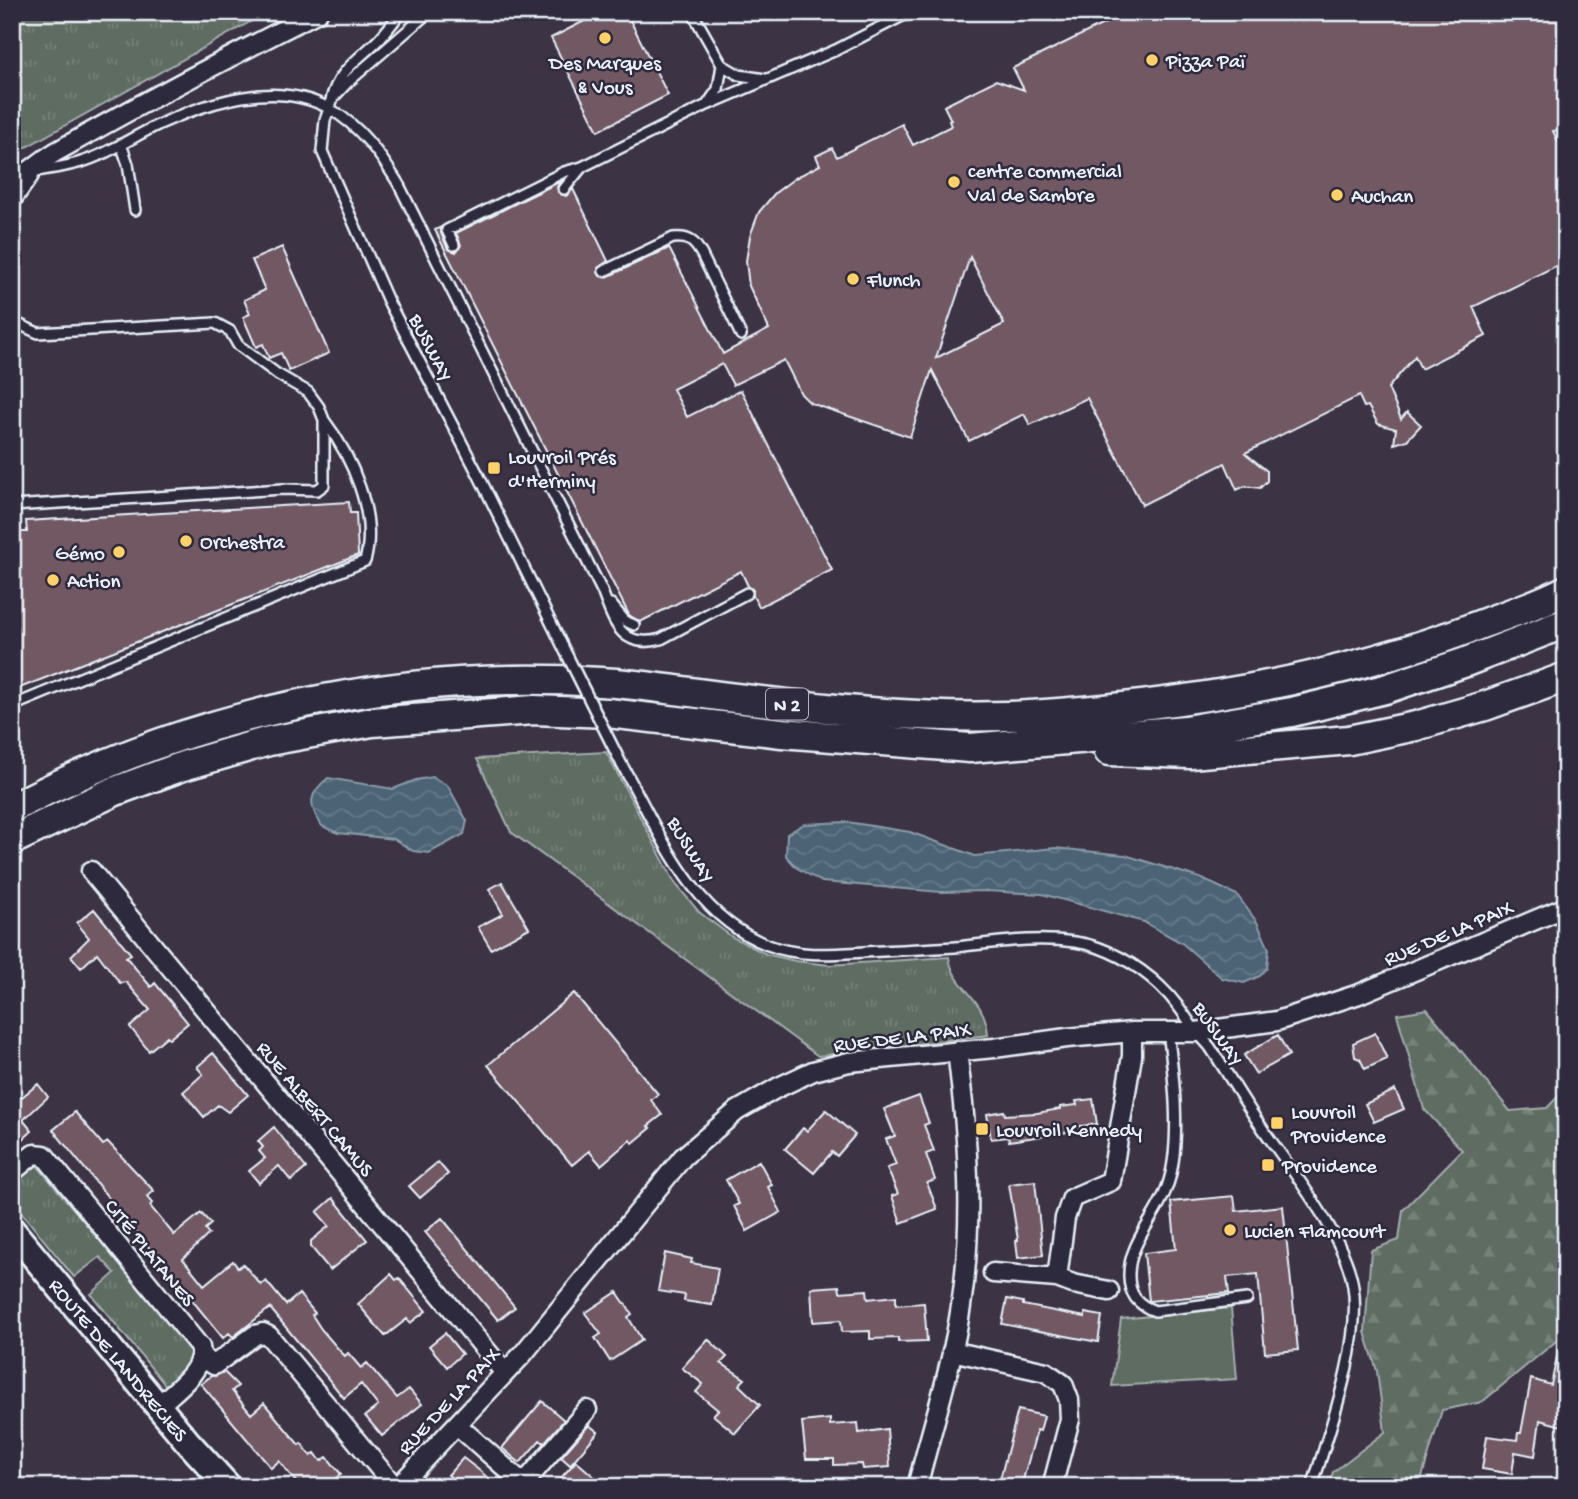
<svg xmlns="http://www.w3.org/2000/svg" width="1578" height="1499" viewBox="0 0 1578 1499" font-family="'Gochi Hand',sans-serif">
	<defs>
		<pattern id="grass-tufts" width="24" height="20" patternUnits="userSpaceOnUse" patternTransform="scale(1.75)"><rect width="24" height="20" fill="#5e6c62"/><path d="M3 7l-1-3M5 7V3M7 7l1-3M15 17l-1-3M17 17v-4M19 17l1-3" fill="none" stroke="#758179"/></pattern>
		<pattern id="forest-firs" width="22" height="20" patternUnits="userSpaceOnUse" patternTransform="scale(1.75)"><rect width="22" height="20" fill="#5e6c62"/><path d="M5 1l3.5 6h-7zM16 11l3.5 6h-7z" fill="#758179"/></pattern>
		<pattern id="water-waves" width="16" height="10" patternUnits="userSpaceOnUse" patternTransform="scale(1.75)"><rect width="16" height="10" fill="#4b6375"/><path d="M0 5q4-4 8 0t8 0" fill="none" stroke="#657a89"/></pattern>
	</defs>
	<rect width="100%" height="100%" fill="#3c3345"/>
	<filter id="ink" filterUnits="userSpaceOnUse"><feTurbulence type="fractalNoise" baseFrequency=".0143" numOctaves="2"/><feDisplacementMap in="SourceGraphic" scale="14" xChannelSelector="R" yChannelSelector="G"/><feConvolveMatrix kernelMatrix="1 2 1 2 8 2 1 2 1" color-interpolation-filters="sRGB"/></filter>
	<g filter="url(#ink)">
		<path fill="url(#grass-tufts)" stroke="#a3aead" stroke-width="2" d="M12,12H252L255,19L12,155Z
			M606,752L675,883L699,912L732,937L766,954L795,961L829,965L949,957C953,989 986,996 988,1035L818,1056L511,832L477,759Z
			M36,1164L193,1352L194,1361L166,1386L91,1294L115,1273L100,1257L74,1277L12,1201V1182Z"/>
		<path fill="url(#forest-firs)" stroke="#a3aead" stroke-width="2" d="M1427,1009L1510,1111L1547,1108L1566,1088V1333L1482,1402L1442,1410L1419,1487H1328L1333,1472L1385,1432L1377,1371L1365,1332L1371,1250L1399,1240L1403,1210L1462,1150L1424,1109L1397,1014Z"/>
		<path fill="#5e6c62" stroke="#a3aead" stroke-width="2" d="M1231,1308L1237,1379L1112,1386L1121,1319Z"/>
		<path fill="url(#water-waves)" stroke="#8a9ca9" stroke-width="2" d="M433,777L448,786L467,821L464,834L429,853L413,851L394,839L338,833L322,826C308,805 308,794 328,778L393,789L416,780Z
			M847,822L910,832L975,856L1055,848L1125,855L1200,878L1237,895L1257,922L1269,949L1267,968L1260,976L1244,983L1222,978L1182,943L1144,922L1042,894L986,891L941,892L822,882L797,868L786,856L787,834L804,824Z"/>
		<path fill="#715964" stroke="#e8f1f8" stroke-width="2" fill-rule="evenodd" d="M602,12H626L668,95L598,131L551,38Z
			M1128,12H1566V129L1553,131L1566,157V261L1473,307L1486,336L1421,369L1415,356L1388,388L1401,419L1407,412L1421,425L1407,440L1394,444L1396,429L1378,424L1368,406L1364,407L1359,396L1245,453L1267,471V481L1260,488L1245,486L1237,490L1225,463L1142,505L1087,398L1030,425L1024,414L969,441L932,370L910,437L810,403L801,394L784,360L733,385L722,364L673,389L687,417L741,390L832,570L759,607L753,596V590L748,586L741,571L640,622L629,615L435,230L441,227V233L448,249L456,252L461,245L456,233L561,181L557,187L558,192L566,196L573,189L608,261L598,268L600,276L607,277L669,248L723,354L769,329L749,286L746,261L750,236L759,212L775,193L795,178L820,165L816,156L832,148L837,157L902,124L913,145L951,126L949,121L951,120L944,106L996,80L1024,90L1013,68ZM970,257L1004,324L936,358L937,355Z
			M282,247L329,353L289,371L281,353L269,358L263,344L256,347L243,317L250,314L244,300L265,290L252,260Z
			M349,502L350,513H356L358,555L12,691V532H27L26,521Z
			M502,882L529,928L491,949L478,927L503,914L489,889Z
			M94,909L131,954L126,957L151,987L155,983L188,1023L169,1039L167,1036L149,1051L130,1027L150,1010L126,982L120,983L97,953L81,968L71,956L89,938L77,923Z
			M574,993L658,1094L651,1100L662,1115L648,1126L651,1128L633,1143L630,1140L601,1165L589,1151L572,1165L488,1065Z
			M1375,1033L1387,1059L1365,1069L1360,1059L1355,1057L1353,1043Z
			M1278,1035L1289,1055L1256,1074L1244,1055Z
			M213,1053L248,1095L228,1112L218,1105L204,1117L183,1092L203,1074L197,1067Z
			M38,1084L48,1097L23,1120L32,1131L19,1143L12,1134V1105Z
			M1395,1090L1404,1109L1374,1122L1365,1104Z
			M919,1096L929,1123L924,1125L934,1151L926,1154L935,1180L927,1183L937,1209L901,1223L892,1196L898,1194L887,1168L896,1165L886,1139L895,1136L884,1109Z
			M1093,1099L1097,1124L1080,1126L1081,1130L1009,1141L1008,1137L991,1139L987,1114L1004,1111L1005,1115L1037,1113L1060,1109V1107L1077,1105L1076,1101Z
			M826,1110L855,1135L837,1156L832,1152L814,1173L785,1149L803,1128L807,1131Z
			M75,1112L103,1145L108,1142L154,1191L147,1197L152,1203L150,1206L174,1235L201,1213L211,1224L205,1229L209,1234L183,1259L204,1285L233,1261L238,1268L243,1264L261,1285L266,1281L286,1305L299,1294L315,1313L312,1315L321,1329L340,1351L345,1356L348,1353L361,1368L367,1363L397,1398L409,1389L422,1404L382,1436L365,1416L378,1406L361,1384L344,1398L270,1308L233,1337L229,1333L223,1338L53,1130Z
			M274,1127L306,1168L291,1181L279,1166L259,1183L249,1171L265,1158L259,1151L263,1147L258,1141Z
			M759,1161L772,1185L768,1187L781,1212L747,1231L734,1206L739,1204L726,1180Z
			M438,1162L448,1174L420,1198L409,1186Z
			M1035,1181L1043,1255L1018,1258L1016,1241L1018,1240L1009,1184Z
			M1234,1196L1236,1211L1283,1206L1298,1350L1265,1353L1258,1274L1227,1277L1229,1293L1149,1301L1144,1253L1176,1249L1171,1202Z
			M333,1198L367,1240L330,1270L311,1247V1241L329,1226L317,1212Z
			M442,1218L515,1307L498,1320L425,1232Z
			M665,1253L692,1259L691,1263L718,1268L712,1305L684,1301L685,1295L658,1291Z
			M391,1274L396,1280L399,1278L426,1311L410,1323L407,1319L385,1336L358,1304Z
			M839,1286L840,1292L867,1290L868,1299L896,1296V1305L924,1303L927,1341L898,1342V1338L870,1339V1331L842,1332L841,1320L813,1322L811,1288Z
			M617,1292L632,1314L628,1317L642,1340L610,1361L595,1338L601,1334L585,1313Z
			M1007,1299L1023,1302V1305L1085,1317V1313L1102,1316L1098,1342L1002,1324Z
			M445,1333L462,1354L447,1367L429,1346Z
			M708,1339L727,1357L721,1363L745,1379L739,1385L760,1405L735,1433L713,1415L718,1410L696,1392L703,1384L682,1368Z
			M1559,1347L1566,1348V1406L1562,1426L1540,1420L1535,1456L1515,1452L1512,1474L1482,1469L1487,1436L1517,1440L1518,1433H1521L1531,1379L1551,1385Z
			M224,1372L238,1386L232,1391L251,1414L264,1403L299,1445L301,1443L311,1456L315,1453L321,1461L327,1457L341,1474L326,1487H300L279,1461L271,1468L201,1384L211,1376H215Z
			M542,1401L564,1420L544,1443L540,1440L520,1463L502,1448Z
			M1018,1410L1044,1416L1040,1431L1037,1430L1021,1487H998Z
			M830,1419V1425L858,1423L859,1433L887,1429L890,1467L863,1469L862,1464L834,1465V1459H806L802,1422Z
			M589,1425L598,1432L570,1465L561,1457Z
			M463,1458L480,1471L498,1487H462L448,1475Z
			M576,1461L606,1487H553Z"/>
		<g fill="none" stroke-linecap="round" stroke-linejoin="round">
			<g stroke="#e8f1f8" stroke-width="14">
				<path id="service" d="M429,12L347,83L333,98L325,120L322,151L388,301L478,474L565,651
					M692,12L722,65L739,75L765,79
					M722,65L718,89L707,105L836,50L910,12
					M331,100C337,73 356,61 375,43C385,34 393,22 401,12
					M121,144L128,164L135,210
					M582,167L707,105
					M36,171C49,169 64,167 78,163C107,155 132,137 160,124C210,101 278,79 330,109C360,126 380,154 398,183L602,591C614,622 621,650 661,639L747,593
					M454,245L447,230L564,172L582,167L564,189
					M604,271L673,238C689,236 695,242 702,255L741,335
					M12,321L38,333L215,323L230,331L238,345L277,374L308,392L319,407L324,420V485L317,490L283,489L12,506
					M611,604L625,621L634,625
					M12,706L365,561C378,515 352,457 324,420
					M622,765C660,832 691,916 768,945C799,957 831,954 864,952C894,950 924,949 955,947C996,943 1034,936 1075,942C1106,946 1138,965 1160,986C1174,999 1184,1014 1194,1029C1199,1035 1205,1041 1210,1047C1226,1071 1240,1095 1256,1119C1286,1164 1345,1234 1353,1286C1362,1342 1329,1432 1312,1487
					M1168,1032C1174,1076 1182,1146 1167,1187C1157,1217 1128,1243 1129,1276C1129,1294 1137,1305 1155,1311L1247,1299"/>
			</g>
			<g stroke="#e8f1f8" stroke-width="23">
				<path id="minor" d="M12,182C31,172 43,158 61,149C145,101 231,56 318,12
					M12,199L29,175
					M91,871L505,1373
					M12,1172L34,1154L44,1155L200,1347C205,1371 174,1391 158,1406
					M993,1273L1057,1278L1073,1284L1109,1291
					M1057,1278L1065,1218L1072,1198L1111,1181L1132,1056V1032
					M952,1351L1046,1372L1063,1384L1069,1400L1070,1419L1052,1487
					M202,1357L214,1365L255,1335L263,1333L269,1336L395,1487
					M457,1425L527,1487
					M398,1487L523,1354L683,1157L737,1111L777,1088L813,1071L849,1062L994,1048L1067,1038L1132,1032H1196L1277,1021L1359,994L1566,907
					M521,1487L587,1410
					M917,1487C932,1427 952,1367 961,1306C974,1220 968,1137 957,1051"/>
			</g>
			<g stroke="#e8f1f8" stroke-width="30">
				<g id="secondary">
					<path id="s1" d="M12,1230L187,1441L229,1487"/>
				</g>
			</g>
			<g stroke="#e8f1f8" stroke-width="33">
				<path id="trunk" d="M1109,751L1190,754L1349,740L1416,726L1485,706L1566,677
					M12,808C191,713 398,669 600,682C642,684 685,692 727,697C819,708 914,719 1007,716C1052,715 1097,710 1142,705C1259,691 1374,666 1484,623C1511,613 1540,604 1566,590
					M12,840L113,792L183,766L269,741L372,722L534,710L608,713L782,733L970,748L1186,730L1292,712L1385,689L1463,663L1566,623"/>
			</g>
			<use href="#service" stroke="#2f2a3d" stroke-width="9"/>
			<use href="#minor" stroke="#2f2a3d" stroke-width="18"/>
			<use href="#secondary" stroke="#2f2a3d" stroke-width="24"/>
			<use href="#trunk" stroke="#2f2a3d" stroke-width="28"/>
			<g stroke="#e8f1f8" stroke-width="14" stroke-linecap="butt">
				<path id="service-bridge" d="M565,651L622,765"/>
			</g>
			<use href="#service-bridge" stroke="#2f2a3d" stroke-width="9"/>
		</g>
	</g>
	<g fill="#ffd166" stroke="#2f2a3d" stroke-width="2.5">
		<circle cx="605" cy="38" r="7"/>
		<circle cx="1152" cy="60" r="7"/>
		<circle cx="954" cy="182" r="7"/>
		<circle cx="1337" cy="195" r="7"/>
		<circle cx="853" cy="279" r="7"/>
		<rect x="487" y="461" width="14" height="14" rx="3.5"/>
		<circle cx="186" cy="541" r="7"/>
		<circle cx="119" cy="552" r="7"/>
		<circle cx="53" cy="580" r="7"/>
		<rect x="1270" y="1116" width="14" height="14" rx="3.5"/>
		<rect x="975" y="1122" width="14" height="14" rx="3.5"/>
		<rect x="1261" y="1158" width="14" height="14" rx="3.5"/>
		<circle cx="1230" cy="1230" r="7"/>
	</g>
	<g text-anchor="middle" stroke-width="5" stroke-linejoin="round" paint-order="stroke">
		<rect fill="#2f2a3d" stroke="#b0b5c0" stroke-width="2" x="766" y="688.5" width="42" height="31" rx="5"/>
		<g font-size="19" font-weight="bold" fill="#e8f1f8">
			<text x="787" y="711">N 2</text>
		</g>
		<g font-size="21" fill="#e8f1f8" stroke="#2f2a3d" text-anchor="start">
			<text x="1166" y="67">Pizza Paï</text>
			<text x="605" y="69" text-anchor="middle">Des Marques<tspan x="605" dy="24">&amp; Vous</tspan></text>
			<text x="968" y="177">centre commercial<tspan x="968" dy="24">Val de Sambre</tspan></text>
			<text x="1351" y="202">Auchan</text>
			<text x="867" y="286">Flunch</text>
			<text x="508" y="463">Louvroil Prés<tspan x="508" dy="24">d'Herminy</tspan></text>
			<text x="200" y="548">Orchestra</text>
			<text x="105" y="559" text-anchor="end">Gémo</text>
			<text x="67" y="587">Action</text>
			<text x="1291" y="1118">Louvroil<tspan x="1291" dy="24">Providence</tspan></text>
			<text x="996" y="1136">Louvroil Kennedy</text>
			<text x="1282" y="1172">Providence</text>
			<text x="1244" y="1237">Lucien Flamcourt</text>
		</g>
		<g font-size="21" fill="#e8f1f8" stroke="#2f2a3d">
			<text transform="translate(432 347) rotate(63)" y="7">BUSWAY</text>
			<text transform="translate(692 849) rotate(59)" y="7">BUSWAY</text>
			<text transform="translate(1448 932) rotate(-23)" y="7">RUE DE LA PAIX</text>
			<text transform="translate(1219 1033) rotate(55)" y="7">BUSWAY</text>
			<text transform="translate(902 1036) rotate(-7)" y="7">RUE DE LA PAIX</text>
			<text transform="translate(316 1108) rotate(50)" y="7">RUE ALBERT CAMUS</text>
			<text transform="translate(151 1252) rotate(51)" y="7">CITÉ PLATANES</text>
			<text dy="7" stroke="none"><textPath href="#s1" startOffset="168">ROUTE DE LANDRECIES</textPath></text>
			<text transform="translate(448 1400) rotate(-47)" y="7">RUE DE LA PAIX</text>
		</g>
	</g>
	<rect width="1578" height="1499" fill="none" stroke="#2f2a3d" stroke-width="42"/>
	<rect x="21" y="21" width="1536" height="1457" fill="none" stroke="#e8f1f8" stroke-width="2.5" filter="url(#ink)"/>
</svg>
